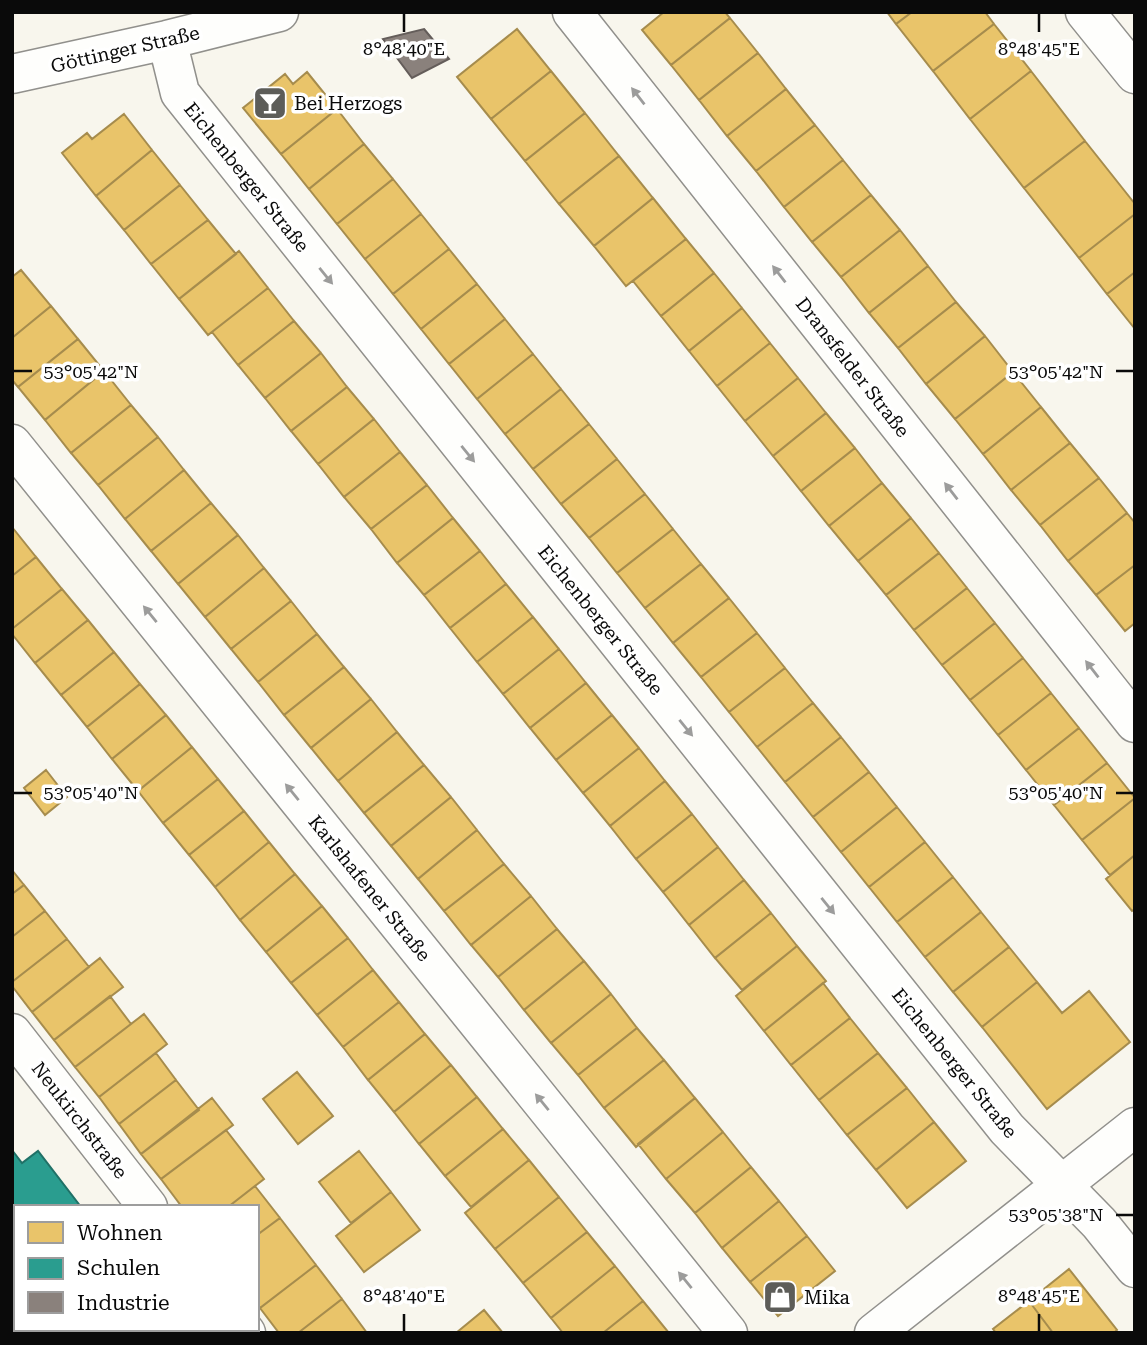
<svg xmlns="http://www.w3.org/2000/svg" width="1147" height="1345" viewBox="0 0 1147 1345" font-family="'Roboto Serif',serif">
	<rect width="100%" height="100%" fill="#f8f6ed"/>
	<path fill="#e9c46a" stroke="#a68c4d" stroke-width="2" d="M664,12H725L730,18L671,65L642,30Z
		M887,12H912L896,24Z
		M912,12H985L994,24L933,71L896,24Z
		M730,18L758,53L699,100L671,65Z
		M994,24L1031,71L970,119L933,71Z
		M517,29L551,71L491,119L457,77Z
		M758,53L786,89L727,136L699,100Z
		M551,71L585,113L525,161L491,119Z
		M1031,71L1085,141L1024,188L970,119Z
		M307,72L337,109L281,154L243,108L285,74L293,84Z
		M786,89L815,125L756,171L727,136Z
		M337,109L364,144L309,189L281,154Z
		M585,113L619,156L559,204L525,161Z
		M124,114L152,150L96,196L62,153L87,133L92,139Z
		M815,125L843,160L784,207L756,171Z
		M1085,141L1135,204V214L1079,258L1024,188Z
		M364,144L393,179L337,224L309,189Z
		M152,150L180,185L124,230L96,196Z
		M619,156L653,198L594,246L559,204Z
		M843,160L871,195L812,242L784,207Z
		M393,179L421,214L365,259L337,224Z
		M180,185L208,220L151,264L124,230Z
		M871,195L900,230L841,277L812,242Z
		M653,198L686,239L626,286L594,246Z
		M421,214L449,249L393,294L365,259Z
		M1135,214V272L1107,294L1079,258Z
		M208,220L236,254L179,299L151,264Z
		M900,230L928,266L869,313L841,277Z
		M686,239L714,273L661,316L633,281Z
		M449,249L477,284L421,329L393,294Z
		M239,251L268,288L208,335L179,299Z
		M928,266L956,302L898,348L869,313Z
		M21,270L51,306L12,338V277Z
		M1135,272V329L1107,294Z
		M714,273L742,308L689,351L661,316Z
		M477,284L505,319L449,364L421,329Z
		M268,288L294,321L238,365L212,332Z
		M956,302L985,336L926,384L898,348Z
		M51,306L78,339L18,387L12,380V338Z
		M742,308L770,343L717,386L689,351Z
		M505,319L533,354L477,399L449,364Z
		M294,321L321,353L265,398L238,365Z
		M985,336L1013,372L955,419L926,384Z
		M78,339L104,371L45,420L18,387Z
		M770,343L798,378L745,421L717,386Z
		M321,353L347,387L291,431L265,398Z
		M533,354L561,389L505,434L477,399Z
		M104,371L131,405L71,453L45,420Z
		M1013,372L1041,407L983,454L955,419Z
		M798,378L826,413L773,456L745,421Z
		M347,387L374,419L318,464L291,431Z
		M561,389L589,424L533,469L505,434Z
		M131,405L158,437L98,485L71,453Z
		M1041,407L1070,443L1011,490L983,454Z
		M826,413L855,448L801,491L773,456Z
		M374,419L400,452L344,497L318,464Z
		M589,424L617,459L561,504L533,469Z
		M158,437L184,470L125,519L98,485Z
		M1070,443L1099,478L1040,525L1011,490Z
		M855,448L882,483L829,526L801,491Z
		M400,452L427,485L371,529L344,497Z
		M617,459L645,494L589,538L561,504Z
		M184,470L211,503L151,551L125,519Z
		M1099,478L1127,513L1068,561L1040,525Z
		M882,483L911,518L858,561L829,526Z
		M427,485L453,518L397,563L371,529Z
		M645,494L673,529L617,573L589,538Z
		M211,503L238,535L178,584L151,551Z
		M1127,513L1135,523V565L1096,595L1068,561Z
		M453,518L480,551L424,595L397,563Z
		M911,518L939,553L886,595L858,561Z
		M12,527L36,557L12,576Z
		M673,529L701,564L645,608L617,573Z
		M238,535L264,568L205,617L178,584Z
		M480,551L506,584L450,628L424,595Z
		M939,553L967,588L914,630L886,595Z
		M36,557L62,589L12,629V576Z
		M701,564L729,598L673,643L645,608Z
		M1135,565V623L1125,631L1096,595Z
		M264,568L291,601L231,649L205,617Z
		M506,584L533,617L477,662L450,628Z
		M967,588L995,623L942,665L914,630Z
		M62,589L88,620L35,663L12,634V629Z
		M729,598L757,633L701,677L673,643Z
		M291,601L317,634L258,682L231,649Z
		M533,617L559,649L503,694L477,662Z
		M88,620L114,652L61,695L35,663Z
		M995,623L1023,658L970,700L942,665Z
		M757,633L785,668L729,712L701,677Z
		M317,634L344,667L284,715L258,682Z
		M559,649L586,683L530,728L503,694Z
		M114,652L140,684L87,727L61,695Z
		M1023,658L1051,693L998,735L970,700Z
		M344,667L371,699L311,748L284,715Z
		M785,668L813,703L757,747L729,712Z
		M586,683L612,715L556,760L530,728Z
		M140,684L166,715L112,759L87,727Z
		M1051,693L1079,728L1026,770L998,735Z
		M371,699L397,732L338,781L311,748Z
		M813,703L841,737L785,782L757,747Z
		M166,715L192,747L138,791L112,759Z
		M612,715L639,748L583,793L556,760Z
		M1079,728L1107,763L1054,805L1026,770Z
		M397,732L424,765L364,813L338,781Z
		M841,737L869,772L813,817L785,782Z
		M192,747L218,779L163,823L138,791Z
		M639,748L665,781L610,826L583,793Z
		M1107,763L1135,798L1082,840L1054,805Z
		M424,765L451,797L391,846L364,813Z
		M46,770L67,797L45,815L24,788Z
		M869,772L897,807L841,852L813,817Z
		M218,779L244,811L189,855L163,823Z
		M665,781L692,814L636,859L610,826Z
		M451,797L477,830L418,879L391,846Z
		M1135,798V855L1110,875L1082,840Z
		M897,807L925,842L869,887L841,852Z
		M244,811L269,842L215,887L189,855Z
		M692,814L718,847L663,892L636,859Z
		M477,830L504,864L444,911L418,879Z
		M269,842L295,874L240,920L215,887Z
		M925,842L953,877L897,922L869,887Z
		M718,847L744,880L689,925L663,892Z
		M1135,855V909L1132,911L1106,879Z
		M504,864L531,896L471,945L444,911Z
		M12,870L24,885L12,894Z
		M295,874L322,906L266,952L240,920Z
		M953,877L981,912L925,957L897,922Z
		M744,880L771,913L715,958L689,925Z
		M24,885L45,911L12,937V894Z
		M531,896L557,929L498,977L471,945Z
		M322,906L348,938L291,983L266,952Z
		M45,911L67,939L12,982V937Z
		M981,912L1009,947L953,992L925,957Z
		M771,913L797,946L742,990L715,958Z
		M557,929L584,961L524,1010L498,977Z
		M348,938L373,970L317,1015L291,983Z
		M67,939L89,967L32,1012L12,986V982Z
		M797,946L826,981L764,1031L736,996Z
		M1009,947L1037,982L982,1027L953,992Z
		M100,958L123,987L54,1040L32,1012Z
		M584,961L611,994L551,1043L524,1010Z
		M373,970L399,1002L343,1047L317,1015Z
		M1037,982L1062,1013L1089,991L1130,1042L1047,1109L982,1027Z
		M823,983L850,1018L791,1065L764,1031Z
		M611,994L637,1028L578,1075L551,1043Z
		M110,996L131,1024L75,1067L54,1040Z
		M399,1002L425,1034L368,1080L343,1047Z
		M144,1014L167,1044L99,1097L75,1067Z
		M850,1018L878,1053L819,1100L791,1065Z
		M637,1028L664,1060L604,1108L578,1075Z
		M425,1034L451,1065L394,1112L368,1080Z
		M156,1053L176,1080L119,1124L99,1097Z
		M878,1053L907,1088L847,1135L819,1100Z
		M664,1060L695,1098L636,1147L604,1108Z
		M451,1065L477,1097L419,1144L394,1112Z
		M297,1072L333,1116L298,1144L263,1099Z
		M176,1080L199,1110L141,1154L119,1124Z
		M907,1088L934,1122L876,1170L847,1135Z
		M477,1097L503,1129L445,1176L419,1144Z
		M212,1098L233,1125L161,1179L141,1154Z
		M695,1098L723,1132L666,1179L638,1144Z
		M934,1122L966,1161L907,1208L876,1170Z
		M503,1129L529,1160L471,1207L445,1176Z
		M226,1130L264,1179L228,1207H182L161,1179Z
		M723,1132L751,1167L695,1213L666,1179Z
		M359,1151L391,1192L351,1223L319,1182Z
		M529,1160L559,1197L495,1249L465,1213Z
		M751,1167L779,1201L722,1248L695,1213Z
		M255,1186L280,1218L257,1235V1207H228Z
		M391,1192L420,1230L364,1272L336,1236Z
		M559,1197L587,1232L523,1283L495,1249Z
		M779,1201L807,1236L750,1282L722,1248Z
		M280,1218L316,1265L260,1308L257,1304V1235Z
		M587,1232L615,1266L551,1318L523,1283Z
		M807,1236L835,1271L778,1316L750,1282Z
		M316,1265L342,1299L298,1333H279L260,1308Z
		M615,1266L643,1301L603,1333H563L551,1318Z
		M1069,1269L1117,1330L1114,1333H1053L1029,1301Z
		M342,1299L367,1333H298Z
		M643,1301L669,1333H603Z
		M1029,1301L1053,1333H996L993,1329Z
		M484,1310L503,1333H456Z"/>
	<path fill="#2a9d8f" stroke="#207167" stroke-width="2" d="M12,1150L22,1163L38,1151L81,1207H16V1292L12,1283Z
		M46,1329H176L178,1333H48Z"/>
	<path fill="#8a817c" stroke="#645d5a" stroke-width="2" d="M424,29L449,59L412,78L383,39Z"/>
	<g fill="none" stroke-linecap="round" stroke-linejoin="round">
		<g stroke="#91908c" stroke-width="41">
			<path id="street" d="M572,12L1135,723
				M1085,12L1135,74
				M167,40L180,93L1007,1129L1099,1223L1135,1268
				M12,74L167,40L279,12
				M12,444L728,1333
				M12,1033L148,1207
				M243,1329L246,1333
				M874,1333L1135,1127"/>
		</g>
		<use href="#street" stroke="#fefefc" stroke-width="38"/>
	</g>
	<defs><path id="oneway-solid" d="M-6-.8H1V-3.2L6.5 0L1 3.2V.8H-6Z" transform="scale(1.75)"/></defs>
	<g fill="#9c9c9b">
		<use href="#oneway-solid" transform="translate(638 96) rotate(-128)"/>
		<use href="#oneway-solid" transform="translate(779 274) rotate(-128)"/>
		<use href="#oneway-solid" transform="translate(326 276) rotate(51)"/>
		<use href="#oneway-solid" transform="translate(468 454) rotate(51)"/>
		<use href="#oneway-solid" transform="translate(951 491) rotate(-128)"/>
		<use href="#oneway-solid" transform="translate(150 614) rotate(-129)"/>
		<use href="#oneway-solid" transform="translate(1092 669) rotate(-128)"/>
		<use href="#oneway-solid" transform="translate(686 728) rotate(51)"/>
		<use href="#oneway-solid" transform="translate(292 792) rotate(-129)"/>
		<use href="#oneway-solid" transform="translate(828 906) rotate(51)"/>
		<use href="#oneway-solid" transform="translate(542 1102) rotate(-129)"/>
		<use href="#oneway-solid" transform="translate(685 1280) rotate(-129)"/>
	</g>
	<path fill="none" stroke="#0a0a0a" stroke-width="2.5" d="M404,14V32M1039,14V32M14,371H32M1116,371H1133M14,793H32M1116,793H1133M1116,1215H1133M404,1314V1331M1039,1314V1331"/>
	<defs>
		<g id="bar-square" transform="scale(1.75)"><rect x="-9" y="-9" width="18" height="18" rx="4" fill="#5d5d59" stroke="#fff"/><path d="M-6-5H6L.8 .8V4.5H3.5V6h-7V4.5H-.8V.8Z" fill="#fff"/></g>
		<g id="shop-square" transform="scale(1.75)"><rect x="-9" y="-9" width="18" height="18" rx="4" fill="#5d5d59" stroke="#fff"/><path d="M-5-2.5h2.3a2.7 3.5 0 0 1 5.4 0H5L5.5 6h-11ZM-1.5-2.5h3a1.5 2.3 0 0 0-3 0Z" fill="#fff"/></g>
	</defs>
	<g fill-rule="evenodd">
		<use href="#bar-square" x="270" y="103"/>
		<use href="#shop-square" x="780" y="1297"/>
	</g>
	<g text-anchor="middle" stroke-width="7" stroke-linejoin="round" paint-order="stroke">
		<g font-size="19" fill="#0a0a0a" stroke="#fff">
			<text transform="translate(125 49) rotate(-13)" y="7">Göttinger Straße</text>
			<text transform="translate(247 177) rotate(51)" y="7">Eichenberger Straße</text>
			<text transform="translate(853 367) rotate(52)" y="7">Dransfelder Straße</text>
			<text transform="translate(601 620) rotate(51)" y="7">Eichenberger Straße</text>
			<text transform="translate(370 888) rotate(51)" y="7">Karlshafener Straße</text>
			<text transform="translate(955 1063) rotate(51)" y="7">Eichenberger Straße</text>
			<text transform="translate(80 1120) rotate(52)" y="7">Neukirchstraße</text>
		</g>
		<g font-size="19" fill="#0a0a0a" stroke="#fff" text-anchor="start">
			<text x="294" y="110">Bei Herzogs</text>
			<text x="804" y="1304">Mika</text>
		</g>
	</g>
	<g font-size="18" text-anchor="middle" fill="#0a0a0a" stroke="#fff" stroke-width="7" stroke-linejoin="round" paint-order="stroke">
		<text x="404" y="55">8°48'40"E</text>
		<text x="1039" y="55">8°48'45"E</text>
		<text x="91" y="378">53°05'42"N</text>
		<text x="1056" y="378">53°05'42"N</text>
		<text x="91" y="799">53°05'40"N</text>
		<text x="1056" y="799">53°05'40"N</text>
		<text x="1056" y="1221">53°05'38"N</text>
		<text x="404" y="1302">8°48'40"E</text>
		<text x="1039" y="1302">8°48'45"E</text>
	</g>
	<rect width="1147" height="1345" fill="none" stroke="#0a0a0a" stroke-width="28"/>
	<rect x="14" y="1205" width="245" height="126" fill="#ffffff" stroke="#9d9d9d" stroke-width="2"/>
	<rect x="28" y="1222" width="35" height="21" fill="#e9c46a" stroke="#9d9d9d" stroke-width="2"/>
	<text x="77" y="1240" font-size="21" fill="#0a0a0a">Wohnen</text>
	<rect x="28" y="1258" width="35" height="21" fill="#2a9d8f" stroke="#9d9d9d" stroke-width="2"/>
	<text x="77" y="1275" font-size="21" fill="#0a0a0a">Schulen</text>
	<rect x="28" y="1292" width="35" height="21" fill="#8a817c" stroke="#9d9d9d" stroke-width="2"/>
	<text x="77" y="1310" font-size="21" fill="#0a0a0a">Industrie</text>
</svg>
